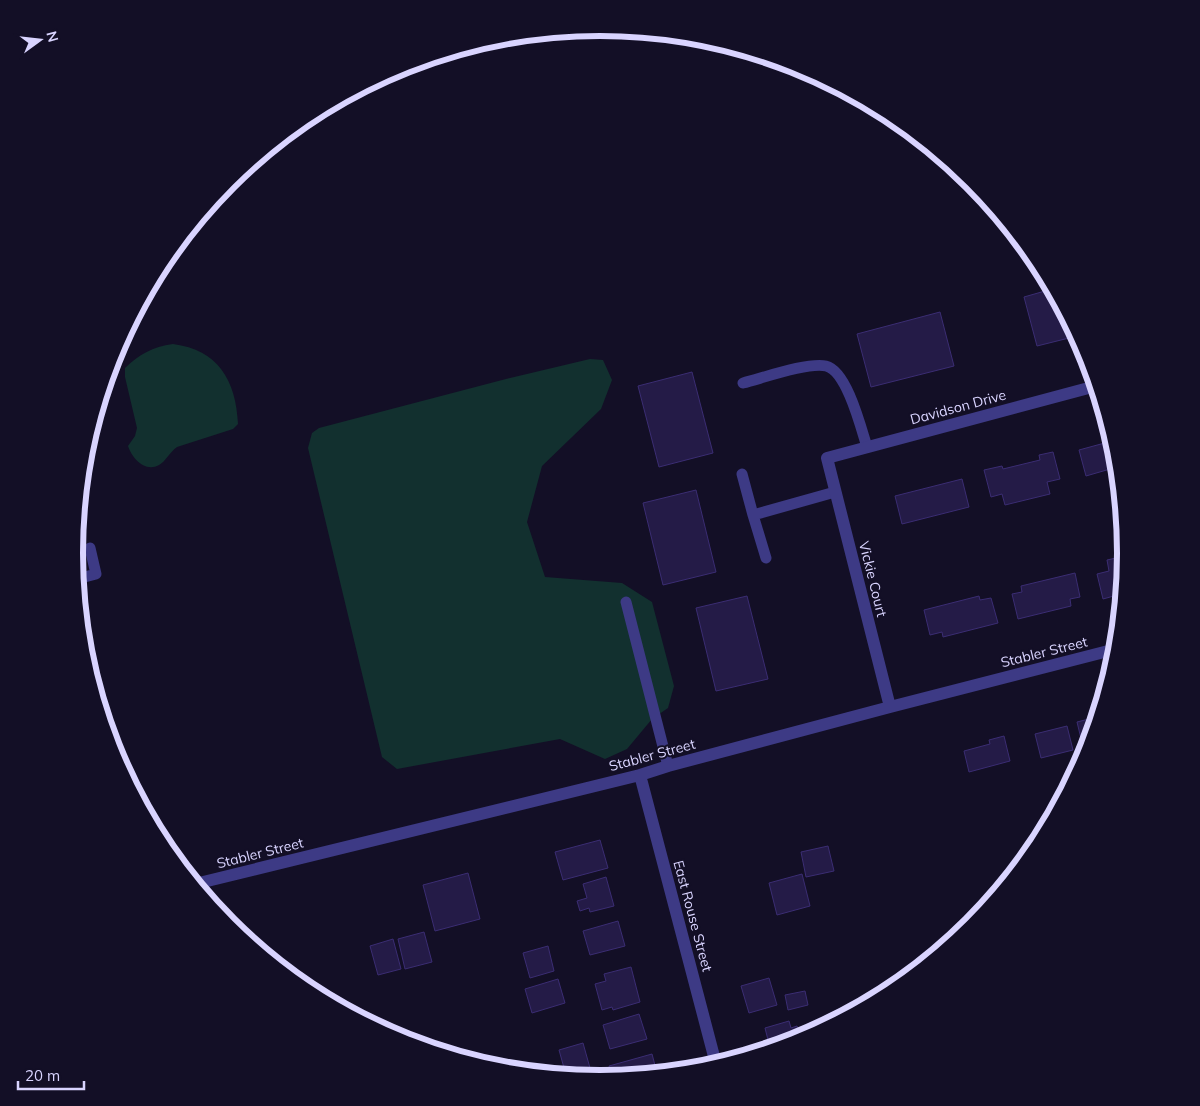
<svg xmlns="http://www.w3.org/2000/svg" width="1200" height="1106" viewBox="0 0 1200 1106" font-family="Mulish,sans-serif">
	<rect width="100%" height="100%" fill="#130f26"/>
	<path fill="#12302f" d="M173,344C218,350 236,380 238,424L233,429L177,447C170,452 165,462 159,465C145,473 132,458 128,446L135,436L137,428L125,377V368C140,354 152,347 173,344Z
		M590,359L603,360L612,380L601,409L542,466L527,522L545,577L622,583L652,602L674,686L668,708L652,719L627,749L605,759L560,739L397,769L382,757L308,448L312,433L319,428L506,379Z"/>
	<path fill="#241b47" stroke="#3b2d73" d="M1052,289L1077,336L1037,346L1024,297Z
		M940,312L954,366L871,387L857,334Z
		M692,372L713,453L659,467L638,386Z
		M1112,441L1117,467L1086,476L1079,450Z
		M1053,452L1060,479L1047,482L1050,494L1005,505L1002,494L991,497L984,470L1002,466L1003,469L1040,460L1039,455Z
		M962,479L969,507L902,524L895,496Z
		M696,490L716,572L663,585L643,503Z
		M1125,556L1121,594L1103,599L1097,574L1109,571L1107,560Z
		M1075,573L1080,597L1070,599L1071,606L1018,619L1012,594L1022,592L1021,586Z
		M747,596L768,679L716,691L696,608Z
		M979,596L980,600L991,598L998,623L943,637L942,632L930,635L924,610Z
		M1097,717L1085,754V755L1077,722Z
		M1067,726L1073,750L1041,758L1035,734Z
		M1004,736L1010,761L969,772L964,751L990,744L989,740Z
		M600,840L608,868L563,880L555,852Z
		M828,846L834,871L806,877L801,852Z
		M468,873L480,919L435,931L423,885Z
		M802,874L810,906L777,915L769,883Z
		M606,877L614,906L590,912L589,908L580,911L577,901L587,898L583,884Z
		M618,921L625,946L590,955L583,931Z
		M424,932L432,962L405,969L398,939Z
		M393,939L401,969L378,975L370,946Z
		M548,946L554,971L530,978L523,953Z
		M631,967L640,1002L613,1010L612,1007L602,1010L595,984L606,981L604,974Z
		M769,978L777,1005L749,1013L741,986Z
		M558,979L565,1003L532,1013L525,989Z
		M805,991L808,1005L788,1010L785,995Z
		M639,1014L647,1039L610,1049L603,1025Z
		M789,1021L791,1028L797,1026L800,1039L770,1048L765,1028Z
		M583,1043L590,1068L566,1075L559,1050Z
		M652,1054L657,1073L612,1077L609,1066Z"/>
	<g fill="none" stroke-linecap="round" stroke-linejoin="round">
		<path stroke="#3d3a85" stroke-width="11" d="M743,383C763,378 808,362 826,366C847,371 861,428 867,447
			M742,474L753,515
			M766,558L753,515L835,492
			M77,579L96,574L90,548
			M626,602L668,766"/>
		<path stroke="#3d3a85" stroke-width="12" d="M890,707L827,458L1096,386
			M640,775L716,1064
			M195,884L640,775L668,766L890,707L1116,649"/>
	</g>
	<g text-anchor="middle" stroke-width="4" stroke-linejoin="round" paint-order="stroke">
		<g font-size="14" fill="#d9d4ff" stroke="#130f26">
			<text transform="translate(958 407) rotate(-15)" y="5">Davidson Drive</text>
			<text transform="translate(873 579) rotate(76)" y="5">Vickie Court</text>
			<text transform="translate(1044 652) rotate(-14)" y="5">Stabler Street</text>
			<text transform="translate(652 755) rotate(-15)" y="5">Stabler Street</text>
			<text transform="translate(260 853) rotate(-14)" y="5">Stabler Street</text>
			<text transform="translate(693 916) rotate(75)" y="5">East Rouse Street</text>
		</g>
	</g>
	<path d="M0 0H1200V1106H0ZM83 553a517 517 0 1 1 1034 0a517 517 0 1 1-1034 0Z" fill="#130f26" fill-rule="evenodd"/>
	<path fill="none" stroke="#d9d4ff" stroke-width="6" d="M83 553a517 517 0 1 1 1034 0a517 517 0 1 1-1034 0Z"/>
	<g transform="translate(40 40) rotate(75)" stroke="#130f26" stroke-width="4" paint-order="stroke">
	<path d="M0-4L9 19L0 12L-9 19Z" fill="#d9d4ff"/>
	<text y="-8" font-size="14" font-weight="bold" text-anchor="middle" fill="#d9d4ff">N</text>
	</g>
	<path d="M18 1081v8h66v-8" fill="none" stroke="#d9d4ff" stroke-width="2.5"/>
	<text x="25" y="1081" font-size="15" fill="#d9d4ff" stroke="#130f26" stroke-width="4" paint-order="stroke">20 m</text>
</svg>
